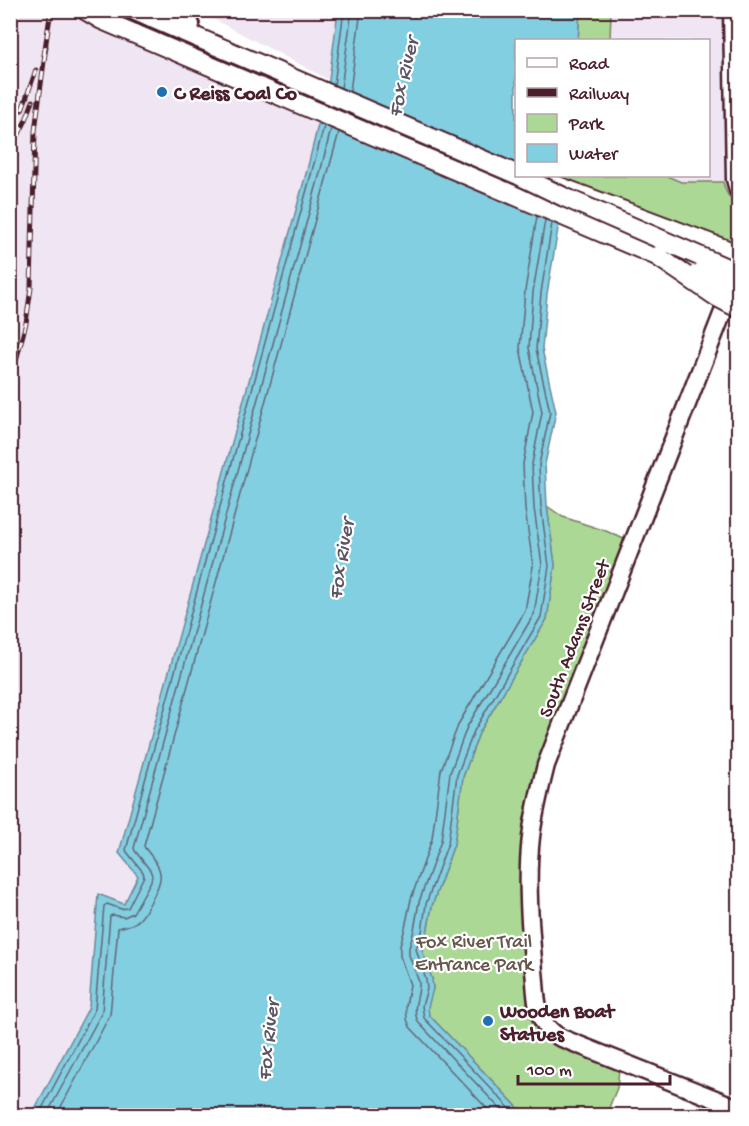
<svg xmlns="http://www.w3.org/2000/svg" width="749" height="1126" viewBox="0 0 749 1126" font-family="'Gochi Hand',sans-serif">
	<rect width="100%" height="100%" fill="#fff"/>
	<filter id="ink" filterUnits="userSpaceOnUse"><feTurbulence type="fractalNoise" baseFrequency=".0167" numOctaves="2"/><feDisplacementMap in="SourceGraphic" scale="12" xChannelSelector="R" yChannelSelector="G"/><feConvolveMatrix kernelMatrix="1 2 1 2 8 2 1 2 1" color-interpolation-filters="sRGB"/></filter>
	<g filter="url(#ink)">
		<path fill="#f0e6f3" d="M10,11H70L102,20L321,112L138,876L124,904L98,894L89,1007L31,1116L10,1115Z
			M198,11H338L329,80Z
			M580,11H738V241L563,176H708V40H578Z"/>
		<path fill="#acd896" stroke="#7b7c60" stroke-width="1.5" d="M580,11H611L610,40H578Z
			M562,176H667L681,182H723C725,191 730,200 738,205V245L562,179Z
			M547,506L563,517L606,531L626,540L530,798L521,859L520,900L528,990L532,1019L539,1030L552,1043L566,1050L615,1065L619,1070L617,1088L606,1115H525L429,1015L378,985L433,989L432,979L422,950L427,933L432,906L454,844L463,777L479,733L547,619L555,565Z"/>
		<path fill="#83cfe2" stroke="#6c8999" stroke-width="1.5" d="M338,11H580L578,40H516V176H562V205L547,294L542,349L556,412L545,464L547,506L555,565L547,619L479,733L463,777L454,844L432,906L427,933L422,950L432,979L433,989L428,1007L429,1015L525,1115L31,1116L89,1007L98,894L124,904L138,876L119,853L307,170L329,80Z"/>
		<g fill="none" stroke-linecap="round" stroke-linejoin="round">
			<path stroke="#616574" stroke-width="1.5" d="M334,85L344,10
				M341,88L352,10
				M350,91L361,10
				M38,1116L95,1009L104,906L107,904L121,909L128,908L144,876L143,872L127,852L126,850L312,171L324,126
				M46,1116L102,1012L110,916L113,915L124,917L133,913L151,881L152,875L150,870L135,851L134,848L320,173L331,129
				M56,1116L110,1015L118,928C124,926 130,926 136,922C143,918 146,910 150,903C164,876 165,873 145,848L144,846L339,132
				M494,1116L410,1027L407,1019L406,1006L410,985L400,956V946L405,928L411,899L432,839L441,770L459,723L525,611L533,566L525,509L523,464L533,412L520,348L525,291L537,216
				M507,1116L418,1022C411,1006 420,997 419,982L409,955V948L414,930L419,902L441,841L450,773L467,727L534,614L542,565L534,508L532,464L542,412L529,348L533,292L545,220
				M517,1116L424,1018L422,1006L427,989L426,980L416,949L422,932L426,904L448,843L457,775L474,731L541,617L549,566L541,507L539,465L550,412L536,349L541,293L552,223"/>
			<g stroke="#4a1f2b" stroke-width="21">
				<path id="secondary" d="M732,10L735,179L738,190
					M732,289L546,765C540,789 534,812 531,837C526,881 530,927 534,971C536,987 535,1007 543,1021C547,1028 553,1033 559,1037L738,1108"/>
			</g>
			<g stroke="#4a1f2b" stroke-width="22">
				<path id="primary" d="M85,10L102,20L657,256
					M133,10L516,174
					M166,10L190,25
					M555,185L738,254"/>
			</g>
			<use href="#secondary" stroke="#fff" stroke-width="16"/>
			<use href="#primary" stroke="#fff" stroke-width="18"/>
			<g stroke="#4a1f2b" stroke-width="5">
				<path id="rail" d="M44,55L51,10
					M22,110L36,70
					M10,151L26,120L33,101
					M10,383L26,323L31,288L35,131L46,46"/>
			</g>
			<use href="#rail" stroke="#fff" stroke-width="3" stroke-dasharray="9" stroke-linecap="butt"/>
			<g stroke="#4a1f2b" stroke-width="22" stroke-linecap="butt">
				<path id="primary-bridge" d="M520,176L564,197L738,273
					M657,256L717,297L738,308
					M697,274L738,291"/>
			</g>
			<use href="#primary-bridge" stroke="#fff" stroke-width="18"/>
		</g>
	</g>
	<g fill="#1f6fb2" stroke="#fff" stroke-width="2">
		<circle cx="162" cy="92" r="6"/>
		<circle cx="488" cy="1021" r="6"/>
	</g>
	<g text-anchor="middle" stroke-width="4.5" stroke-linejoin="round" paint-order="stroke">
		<g font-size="20" font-weight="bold" fill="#4a1f2b" stroke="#fff" text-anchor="start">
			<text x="174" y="99">C Reiss Coal Co</text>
			<text x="500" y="1017">Wooden Boat<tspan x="500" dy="23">Statues</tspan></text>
		</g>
		<g font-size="20" fill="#4a1f2b" stroke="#fff">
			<text transform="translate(573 638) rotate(-69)" y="7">South Adams Street</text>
		</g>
		<g font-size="20" fill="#67564b" stroke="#fff">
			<text x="474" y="947">Fox River Trail<tspan x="474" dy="23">Entrance Park</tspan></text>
		</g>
		<g font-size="21" font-style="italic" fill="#5b5462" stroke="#fff">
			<text transform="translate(402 77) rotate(-77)" y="7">Fox River</text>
			<text transform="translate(340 559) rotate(-81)" y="7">Fox River</text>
			<text transform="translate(267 1040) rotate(-84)" y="7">Fox River</text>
		</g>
	</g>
	<rect width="749" height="1126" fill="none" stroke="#fff" stroke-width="36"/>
	<rect x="18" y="18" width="713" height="1090" fill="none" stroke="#4a1f2b" stroke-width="2" filter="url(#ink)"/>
	<rect x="515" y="39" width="195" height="138" fill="#ffffff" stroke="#b7a5aa" stroke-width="1.5"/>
	<rect x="527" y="58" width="30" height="9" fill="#ffffff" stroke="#b7a5aa" stroke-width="1.5"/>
	<text x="569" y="69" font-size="18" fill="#4a1f2b">Road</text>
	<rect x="527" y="88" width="30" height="9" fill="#4a1f2b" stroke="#b7a5aa" stroke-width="1.5"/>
	<text x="569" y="99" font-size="18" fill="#4a1f2b">Railway</text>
	<rect x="527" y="114" width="30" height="18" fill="#acd896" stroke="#b7a5aa" stroke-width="1.5"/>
	<text x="569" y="129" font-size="18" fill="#4a1f2b">Park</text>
	<rect x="527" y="144" width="30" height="18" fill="#83cfe2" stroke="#b7a5aa" stroke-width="1.5"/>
	<text x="569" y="159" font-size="18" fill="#4a1f2b">Water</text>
	<path d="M518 1075v9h152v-9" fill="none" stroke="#4a1f2b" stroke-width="3"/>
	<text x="527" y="1075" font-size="18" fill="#4a1f2b" stroke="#ffffff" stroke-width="4.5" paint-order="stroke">100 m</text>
</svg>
